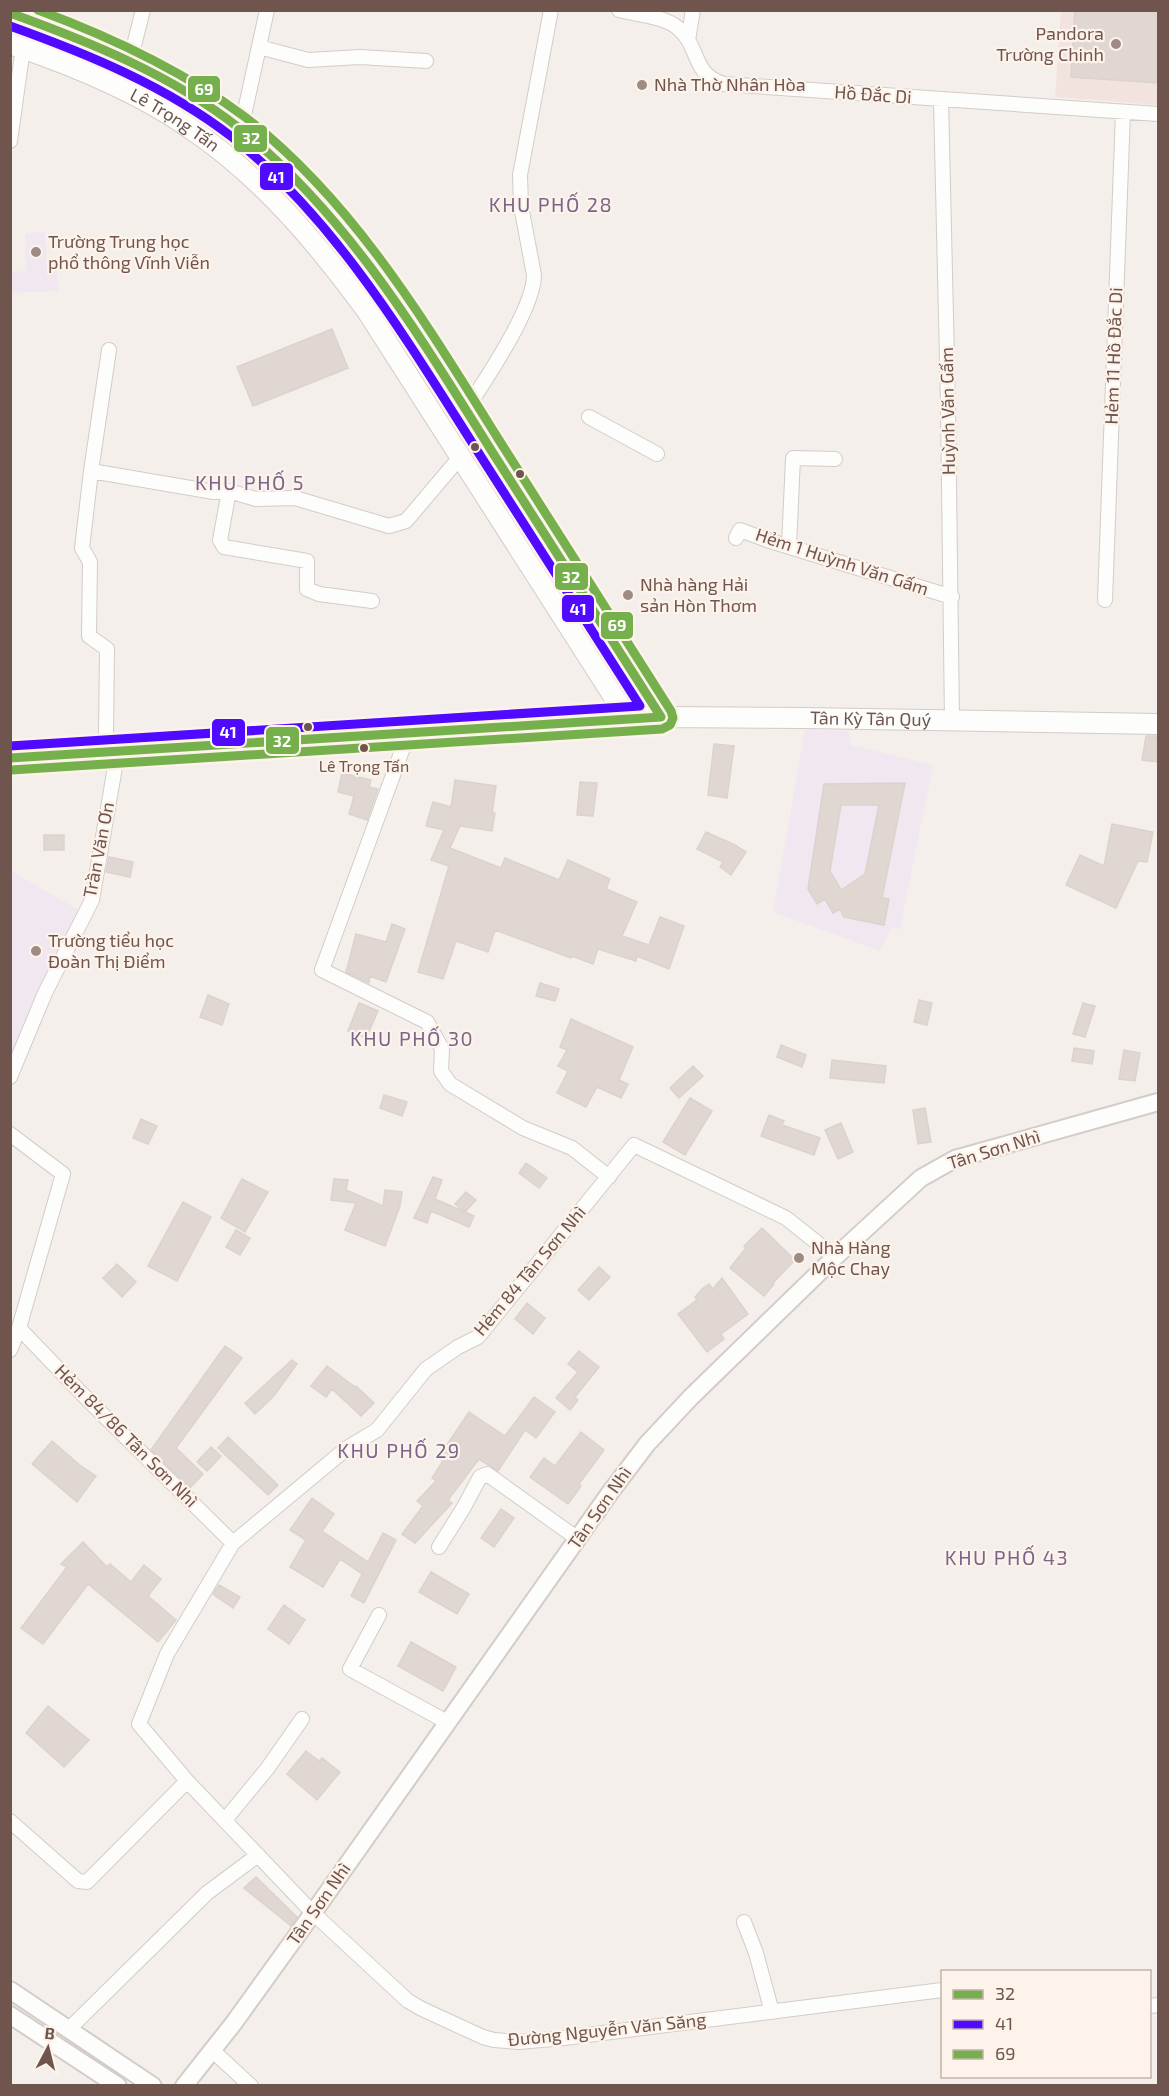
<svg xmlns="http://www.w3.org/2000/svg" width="1169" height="2096" viewBox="0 0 1169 2096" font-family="'Exo 2',sans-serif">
	<rect width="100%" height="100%" fill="#f4efea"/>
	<path fill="#f3e3de" d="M1061,11H1158V105L1055,97Z"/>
	<path fill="#f0e7f1" d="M45,232L47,271H57L58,291L11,293V272L26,271L25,233Z
		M805,730L848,731L851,745L933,765L900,929L891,928L880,951L773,912Z
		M11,871L82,912L11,1064Z"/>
	<path fill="#e0d7d2" stroke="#dcd2cd" stroke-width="1.5" fill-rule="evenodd" d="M1075,10H1158V83L1071,77Z
		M332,329L348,368L253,406L237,367Z
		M1146,736H1158V762L1142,760Z
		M714,744L734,746L727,798L708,795Z
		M342,773L371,780L369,787L378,789L367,820L349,814L354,796L338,792Z
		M455,780L496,786L492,813H495L492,831L460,826L450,848L501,868L505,858L559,880L568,860L610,879L606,889L637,902L622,936L649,945L660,917L684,926L669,969L637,956L636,961L598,949L593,964L572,956L571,958L495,930L488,952L456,941L443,979L418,972L449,866L431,860L444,830L426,826L433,802L451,807Z
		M580,782L597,783L593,816L577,815Z
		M905,783L882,898L889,899L884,925L844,917L840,909L833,913L825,899L817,904L808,889L824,784ZM841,805H879L865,874L841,890L830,871Z
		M1112,824L1153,832L1147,862L1138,861L1116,908L1066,885L1080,855L1104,866Z
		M706,832L735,845L746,852L731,875L720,867L723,862L697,849Z
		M44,835H64V850H44Z
		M109,857L133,862L130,877L106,872Z
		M392,924L405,929L386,982L370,976L369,983L346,972L356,934L386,942Z
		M540,983L559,989L555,1001L536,996Z
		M208,995L229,1004L222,1025L200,1017Z
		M919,1000L932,1003L927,1025L914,1022Z
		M359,1003L378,1011L366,1038L348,1031Z
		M1083,1003L1095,1006L1085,1037L1073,1034Z
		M571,1019L633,1047L619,1080L628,1084L621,1098L597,1087L586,1107L557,1093L568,1071L558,1066L567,1050L560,1047Z
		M781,1045L806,1055L802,1067L777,1057Z
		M1074,1048L1094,1051L1092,1064L1072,1061Z
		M1124,1050L1140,1053L1135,1081L1119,1079Z
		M832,1060L886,1066L884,1083L830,1078Z
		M693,1066L703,1076L679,1098L670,1088Z
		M384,1095L407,1102L402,1116L380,1108Z
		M690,1098L712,1111L685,1155L663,1142Z
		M925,1108L931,1142L918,1144L913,1110Z
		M769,1115L784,1121L782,1125L820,1138L814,1155L761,1136Z
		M141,1119L157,1126L148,1144L133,1138Z
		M841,1123L853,1152L838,1159L825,1130Z
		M526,1163L547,1178L539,1188L519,1173Z
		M433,1177L442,1180L435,1199L474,1216L469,1227L431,1211L427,1223L414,1218Z
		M242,1179L268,1192L245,1232L221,1218Z
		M334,1179L348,1180L346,1190L383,1206L385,1190L402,1192L400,1206L385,1246L345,1230L356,1203L331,1200Z
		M466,1192L476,1200L465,1212L455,1204Z
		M183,1202L211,1217L177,1281L148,1266Z
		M762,1228L795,1260L773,1283L774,1284L764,1296L730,1268L746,1248L744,1246Z
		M236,1230L250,1238L240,1255L226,1247Z
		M117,1264L136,1282L122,1297L103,1278Z
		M599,1267L610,1277L589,1300L578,1290Z
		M722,1278L748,1314L721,1334L724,1339L707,1352L678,1314L697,1300L695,1297L703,1288L709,1284L713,1289Z
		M527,1303L545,1318L533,1334L515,1319Z
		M225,1346L242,1358L176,1448L203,1474L190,1488L151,1450Z
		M579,1351L599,1367L575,1397L578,1400L570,1410L556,1398L578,1372L568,1364Z
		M292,1360L297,1364L274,1396L255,1414L245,1403Z
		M327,1366L355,1387L356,1386L374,1403L361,1416L332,1389L326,1397L311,1386Z
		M534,1397L555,1412L536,1438L525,1430L498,1471L479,1459L448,1500L452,1503L415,1543L402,1534L423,1506L417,1501L436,1481L432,1478L443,1461L438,1458L469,1412L505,1436Z
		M581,1432L604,1450L579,1484L581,1486L568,1504L530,1477L544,1458L555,1466Z
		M228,1437L278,1485L268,1495L218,1448Z
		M52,1441L82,1467L96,1476L77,1502L32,1464Z
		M211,1447L221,1456L207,1471L197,1462Z
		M312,1498L334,1514L322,1531L368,1562L383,1533L396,1540L364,1603L351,1596L362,1574L340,1559L323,1587L290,1567L306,1540L290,1530Z
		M501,1509L514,1518L494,1547L481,1538Z
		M83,1542L107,1567L110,1564L131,1582L144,1565L161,1579L148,1596L176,1620L158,1642L88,1584L43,1644L21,1628L67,1567L61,1564Z
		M431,1572L469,1594L457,1614L419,1592Z
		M219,1585L240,1597L233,1608L213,1594Z
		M284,1605L305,1620L289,1644L268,1629Z
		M411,1642L456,1667L443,1691L398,1666Z
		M48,1706L89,1740L64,1767L26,1733Z
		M306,1751L319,1761L322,1758L340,1772L317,1800L287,1774Z
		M256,1877L297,1917L291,1926L244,1888Z"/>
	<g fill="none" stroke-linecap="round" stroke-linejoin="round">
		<g stroke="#d3ccc8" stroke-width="16">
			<path id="minor" d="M619,10C637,15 664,16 678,28C700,46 691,74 724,84L1158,114
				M45,25L48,10
				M688,40L693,10
				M259,47L308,60L360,57L426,61
				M130,61L143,10
				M941,100L948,404L952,721
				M241,129L267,10
				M10,141L23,48
				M466,410C485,380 534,309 534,275L521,206L520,175L551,10
				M589,417L657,454
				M91,471L214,492L229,491L256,499L295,498L389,526L406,521L461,456
				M229,491L220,540L224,547L307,561V589L319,594L372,601
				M736,538L740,530L767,540L952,597
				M789,547L793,458L835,459
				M1105,600L1123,112
				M408,734L322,970L427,1022L442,1049L441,1071L450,1084L523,1128L572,1148L609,1177
				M10,1077L45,993L92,900L118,750L106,734L107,649L89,636L90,562L82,548L91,471L109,350
				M10,1134L63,1174L19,1328L10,1350
				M835,1257L786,1218L634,1145L478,1337L458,1347L426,1369L377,1430L347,1448L233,1543L167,1654L139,1724L187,1781L313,1913L408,2001L422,2009L483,2037L494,2040L519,2042L564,2038L942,1990
				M19,1328L89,1401L233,1543
				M439,1547L464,1507L480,1477L487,1474L578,1539
				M379,1615L350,1669L447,1722
				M225,1820L267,1769L302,1719
				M10,1821L78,1881L87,1882L187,1781
				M744,1922L756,1953L772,2012
				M1150,2006L1158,2005
				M69,2029L207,1893L258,1855
				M213,2051L251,2086"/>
		</g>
		<g stroke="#d3ccc8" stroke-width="20">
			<path id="tertiary" d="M10,1990L153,2086
				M10,2015L118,2086
				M184,2086L233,2024L313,1913L609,1494L647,1444L691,1397L835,1257L921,1178L955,1159L1158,1102"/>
		</g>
		<g stroke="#d3cbc6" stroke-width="22">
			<g id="secondary">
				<path d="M10,13C91,42 171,75 239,128C344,210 413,327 483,437C542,531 602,624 661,717"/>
				<path id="s1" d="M10,44C73,65 137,91 191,129C262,177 317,243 367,311L628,719"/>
				<path id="s2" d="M10,758L661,717L805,718L1158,724"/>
			</g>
		</g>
		<use href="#minor" stroke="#fdfdfc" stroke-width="14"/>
		<use href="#tertiary" stroke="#fdfdfc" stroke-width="16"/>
		<use href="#secondary" stroke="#fdfdfc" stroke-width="20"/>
		<g stroke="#fdf3ea" stroke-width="14">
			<path id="bus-1" d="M10,13C90,42 172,75 239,128C347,214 419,335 491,450C547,539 604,628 661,717L10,758"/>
		</g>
		<g stroke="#fdf3ea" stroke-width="14">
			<path id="bus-2" d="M10,26C88,54 166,86 232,137C337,221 407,340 478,452C532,537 586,622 640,706L10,746"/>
		</g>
		<g stroke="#fdf3ea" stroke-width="14">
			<path id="bus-3" d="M11,770L662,729L670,725L673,718L671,711C614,620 556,530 499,440C427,325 354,201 245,117C182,70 111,37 38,10"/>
		</g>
		<use href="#bus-1" stroke="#75b04d" stroke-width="9"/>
		<use href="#bus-2" stroke="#4f0aff" stroke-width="9"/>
		<use href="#bus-3" stroke="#75b04d" stroke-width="9"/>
	</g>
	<g fill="#9e8b84" stroke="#fdf3ea" stroke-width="2">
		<circle cx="1116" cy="44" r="6"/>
		<circle cx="642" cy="85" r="6"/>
		<circle cx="36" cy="252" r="6"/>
		<circle cx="628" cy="595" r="6"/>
		<circle cx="36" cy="951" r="6"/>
		<circle cx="799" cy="1258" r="6"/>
	</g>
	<g fill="#6f554d" stroke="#fdf3ea" stroke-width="2">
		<circle cx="475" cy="447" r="5"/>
		<circle cx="520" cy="474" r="5"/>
		<circle cx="308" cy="727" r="5"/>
		<circle cx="364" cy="748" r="5"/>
	</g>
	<g text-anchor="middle" stroke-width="4.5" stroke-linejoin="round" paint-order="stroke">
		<g font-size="16" fill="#6f554d" stroke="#fdf3ea">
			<text x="364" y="772">Lê Trọng Tấn</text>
		</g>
		<g font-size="18" fill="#6f554d" stroke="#fdf3ea" text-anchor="start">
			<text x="1104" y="40" text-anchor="end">Pandora<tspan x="1104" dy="21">Trường Chinh</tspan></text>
			<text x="654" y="91">Nhà Thờ Nhân Hòa</text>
			<text x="48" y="248">Trường Trung học<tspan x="48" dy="21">phổ thông Vĩnh Viễn</tspan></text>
			<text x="640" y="591">Nhà hàng Hải<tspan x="640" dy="21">sản Hòn Thơm</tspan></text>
			<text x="48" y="947">Trường tiểu học<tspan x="48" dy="21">Đoàn Thị Điểm</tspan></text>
			<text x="811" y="1254">Nhà Hàng<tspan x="811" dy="21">Mộc Chay</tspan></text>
		</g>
		<g font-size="18" fill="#6f554d" stroke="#fdf3ea">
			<text transform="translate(873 95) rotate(4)" y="6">Hồ Đắc Di</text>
			<text dy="6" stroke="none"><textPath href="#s1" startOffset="182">Lê Trọng Tấn</textPath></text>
			<text transform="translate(1114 356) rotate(-88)" y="6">Hẻm 11 Hồ Đắc Di</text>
			<text transform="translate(948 411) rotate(-91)" y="6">Huỳnh Văn Gấm</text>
			<text transform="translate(842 562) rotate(18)" y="6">Hẻm 1 Huỳnh Văn Gấm</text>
			<text dy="6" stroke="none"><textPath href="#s2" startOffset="862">Tân Kỳ Tân Quý</textPath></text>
			<text transform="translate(99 850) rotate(-79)" y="6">Trần Văn Ơn</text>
			<text transform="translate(994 1150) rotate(-17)" y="6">Tân Sơn Nhì</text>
			<text transform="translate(530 1271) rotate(-50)" y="6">Hẻm 84 Tân Sơn Nhì</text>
			<text transform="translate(126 1436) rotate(45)" y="6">Hẻm 84/86 Tân Sơn Nhì</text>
			<text transform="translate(600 1508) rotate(-55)" y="6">Tân Sơn Nhì</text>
			<text transform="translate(319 1904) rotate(-55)" y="6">Tân Sơn Nhì</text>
			<text transform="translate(607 2030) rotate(-6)" y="6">Đường Nguyễn Văn Săng</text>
		</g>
		<g font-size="20" letter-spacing="1.5" fill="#7a658c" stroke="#fdf3ea">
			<text x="551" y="212">KHU PHỐ 28</text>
			<text x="250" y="490">KHU PHỐ 5</text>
			<text x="412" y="1046">KHU PHỐ 30</text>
			<text x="399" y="1458">KHU PHỐ 29</text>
			<text x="1007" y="1565">KHU PHỐ 43</text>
		</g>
	</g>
	<g stroke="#fdf3ea" stroke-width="2">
		<rect x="187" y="75" width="34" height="28" rx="6" fill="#75b04d"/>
		<rect x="233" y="124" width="35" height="29" rx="6" fill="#75b04d"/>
		<rect x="259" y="162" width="35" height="29" rx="6" fill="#4f0aff"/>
		<rect x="554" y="562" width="35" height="29" rx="6" fill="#75b04d"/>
		<rect x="561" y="594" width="34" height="29" rx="6" fill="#4f0aff"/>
		<rect x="600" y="611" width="34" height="29" rx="6" fill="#75b04d"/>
		<rect x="211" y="718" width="35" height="29" rx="6" fill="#4f0aff"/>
		<rect x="265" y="726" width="35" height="29" rx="6" fill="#75b04d"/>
	</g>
	<g font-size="16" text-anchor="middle" font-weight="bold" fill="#fff">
		<text x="204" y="95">69</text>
		<text x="251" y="144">32</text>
		<text x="276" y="183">41</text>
		<text x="571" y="583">32</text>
		<text x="578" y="615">41</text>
		<text x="617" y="631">69</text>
		<text x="228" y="738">41</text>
		<text x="282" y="747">32</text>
	</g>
	<rect width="1169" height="2096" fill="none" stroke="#6f554d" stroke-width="24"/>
	<rect x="941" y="1970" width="210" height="108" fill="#fdf3ea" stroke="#c4b4ab" stroke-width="1.5"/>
	<rect x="953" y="1990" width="30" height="9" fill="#75b04d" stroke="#c4b4ab" stroke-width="1.5"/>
	<text x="995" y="2000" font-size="18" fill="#6f554d">32</text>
	<rect x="953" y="2020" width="30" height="9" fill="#4f0aff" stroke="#c4b4ab" stroke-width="1.5"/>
	<text x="995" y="2030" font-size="18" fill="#6f554d">41</text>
	<rect x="953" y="2050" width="30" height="9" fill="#75b04d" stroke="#c4b4ab" stroke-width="1.5"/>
	<text x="995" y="2060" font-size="18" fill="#6f554d">69</text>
	<g transform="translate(48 2048) rotate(7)" stroke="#fdf3ea" stroke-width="4.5" paint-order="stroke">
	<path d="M0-4.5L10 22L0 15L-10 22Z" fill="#6f554d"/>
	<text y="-9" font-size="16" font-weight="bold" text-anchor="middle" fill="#6f554d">B</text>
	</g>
</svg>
